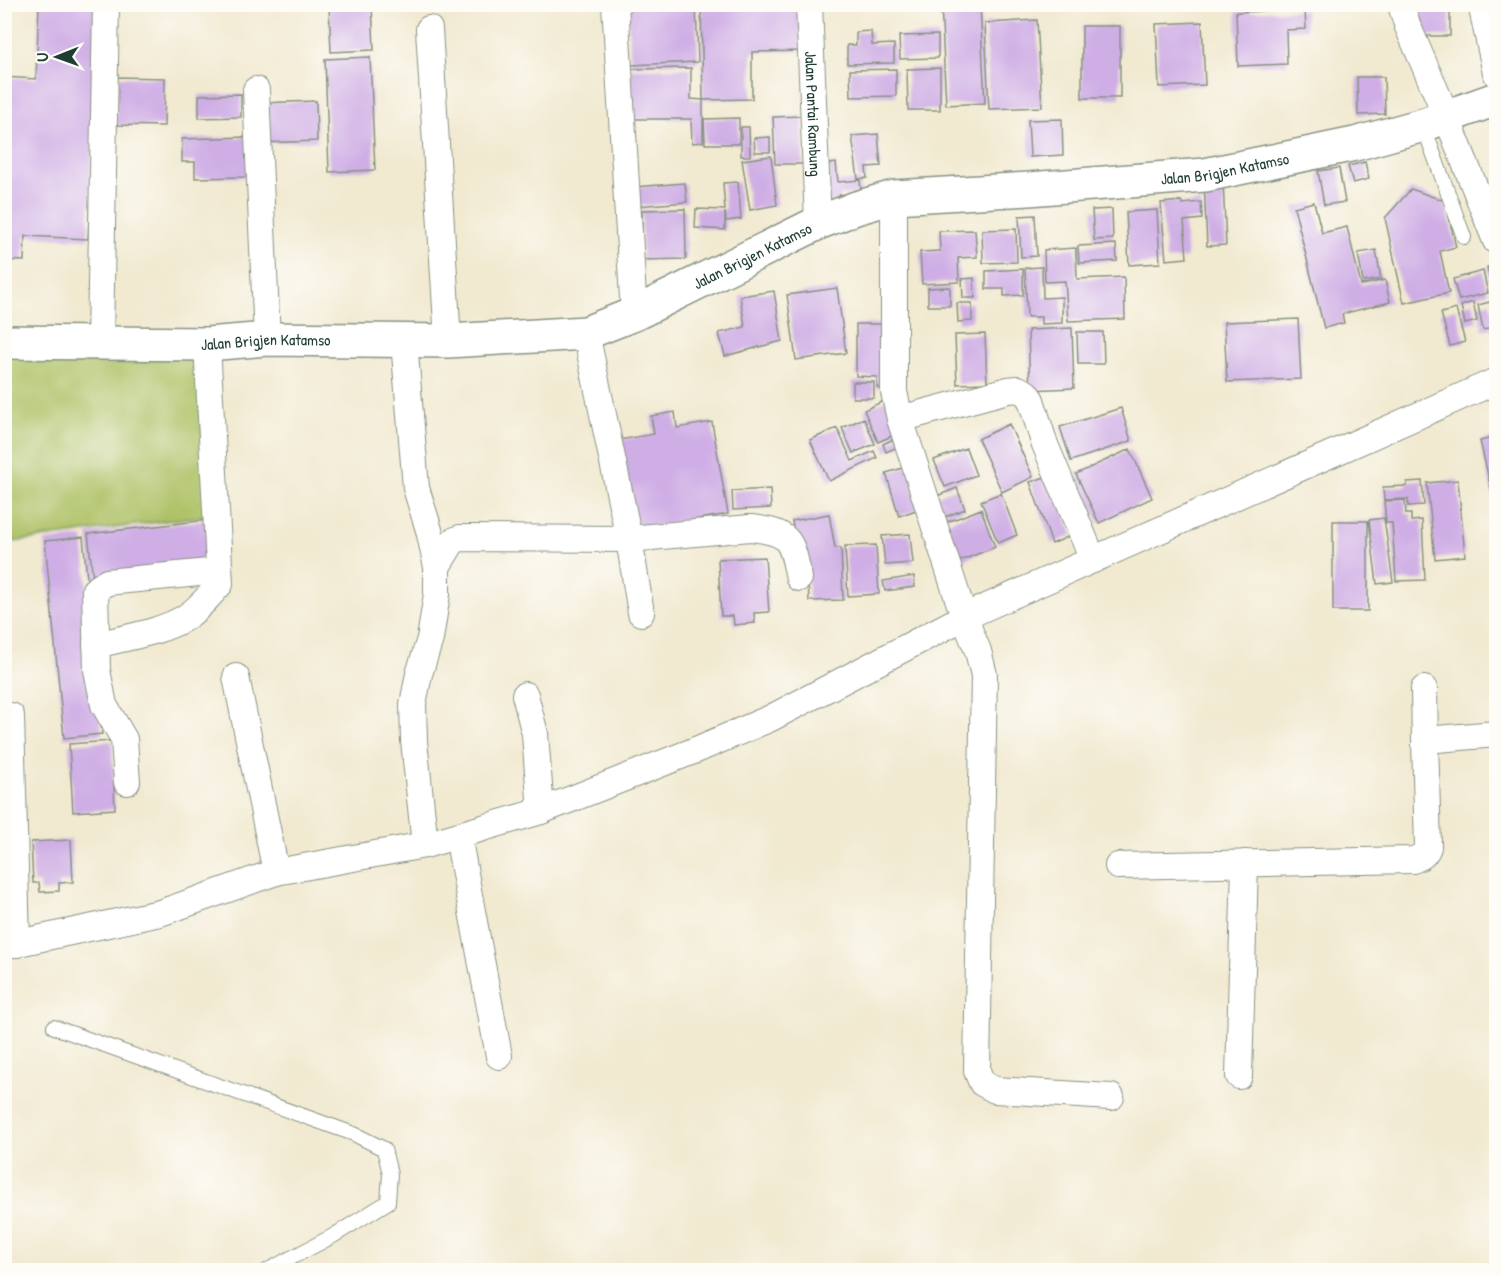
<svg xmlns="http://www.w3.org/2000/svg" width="1501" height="1275" viewBox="0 0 1501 1275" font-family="'Patrick Hand',sans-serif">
	<rect width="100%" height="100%" fill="#fdfcf7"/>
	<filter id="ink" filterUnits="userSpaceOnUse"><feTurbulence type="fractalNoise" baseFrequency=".0167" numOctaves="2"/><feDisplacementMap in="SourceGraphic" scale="12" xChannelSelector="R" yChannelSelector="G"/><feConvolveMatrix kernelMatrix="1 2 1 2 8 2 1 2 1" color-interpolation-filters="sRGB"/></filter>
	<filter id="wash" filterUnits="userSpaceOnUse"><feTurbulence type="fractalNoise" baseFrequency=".008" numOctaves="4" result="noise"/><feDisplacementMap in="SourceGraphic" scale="24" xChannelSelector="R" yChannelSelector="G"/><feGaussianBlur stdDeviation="1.35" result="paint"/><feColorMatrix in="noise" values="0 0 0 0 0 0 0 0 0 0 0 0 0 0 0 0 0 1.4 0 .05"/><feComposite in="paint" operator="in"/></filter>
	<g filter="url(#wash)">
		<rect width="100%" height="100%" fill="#f1e9d0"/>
		<path fill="#adc165" stroke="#667f4c" stroke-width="1.5" d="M195,341L209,515L5,543V351Z"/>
		<g id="blocks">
			<path fill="#cfaee5" d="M39,4H99L88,239L25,236L24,261L4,260V77L36,79Z
				M329,4H372L374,50L331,52Z
				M627,4H696L698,62L631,65Z
				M800,4L801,51L752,52V99L703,100V142L692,143L691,119H631L630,69L691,68V99L703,100L701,6Z
				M941,4H980L985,103L946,105Z
				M1413,4H1450V36H1413Z
				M1305,10L1306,29L1286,30L1287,64L1238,66L1236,12Z
				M1037,20L1042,107L989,109L985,23Z
				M1202,22L1205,85L1159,87L1156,24Z
				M1082,26H1120V98H1082Z
				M871,31L872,45L894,44V63L847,64V45H856V32Z
				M938,35V58L900,59L899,36Z
				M370,57L375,170L329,172L325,59Z
				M940,68V110H908L907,69Z
				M896,69V96L851,97L850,70Z
				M116,77L165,78L164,126L116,125Z
				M1357,77H1384L1385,114L1358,115Z
				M241,94V117L199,118V95Z
				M316,101L317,141L261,143L260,103Z
				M803,116V164H775L773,117Z
				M739,118V144H705L704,119Z
				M1062,119L1063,155L1030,157L1028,120Z
				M741,127H749L750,156H741Z
				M878,134L881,166L866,167L867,178L858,179L852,136Z
				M247,137L248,177L195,178V162H182V139Z
				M770,137V152H755L754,138Z
				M771,156L777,205L750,210L742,160Z
				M1365,162L1369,179L1353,183L1348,166Z
				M836,163L838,182L860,180L861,193L840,195L841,201L828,202L823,165Z
				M1339,168L1345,202L1324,205L1318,171Z
				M1223,181L1226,245L1207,246L1204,182Z
				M738,182L741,219L726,221L725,212V230L695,228L696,209L725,210L723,183Z
				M685,183L687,202L636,206L634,187Z
				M1411,189L1445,201L1456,247L1440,251L1449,293L1404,303L1385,218Z
				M1181,201L1182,204L1201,202L1202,219L1184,221L1187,258L1166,260L1161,203Z
				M1314,202L1322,233L1347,227L1361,285L1385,280L1390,302L1342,314L1344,323L1324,328L1294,207Z
				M685,209L686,259L642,260V210Z
				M1112,209L1113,239L1094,240L1092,210Z
				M1157,210L1160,263L1129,265L1126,212Z
				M1035,215L1037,256L1021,257L1019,216Z
				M1016,229L1017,262L983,263L982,230Z
				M975,230L977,257L958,258L959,282L922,284L920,252L940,251L939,231Z
				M1116,244L1117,261L1079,263L1078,246Z
				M1076,248L1077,279L1124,277L1125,319L1068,321L1065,281L1045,282L1044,250Z
				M1376,250L1381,279L1363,282L1358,253Z
				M1496,265V303L1487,267Z
				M1042,267L1043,298L1062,297V323L1041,324V317H1027L1025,268Z
				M1023,269V295L1004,296V289H986V271Z
				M1483,271L1488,293L1459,300L1453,279Z
				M974,278L975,298H963L962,279Z
				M950,287V306H928V288Z
				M837,288L846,353L796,360L787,295Z
				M774,291L782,341L725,356L719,333L745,327L740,296Z
				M1473,302L1477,321L1465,324L1461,306Z
				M1490,302L1496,327L1483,330L1478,305Z
				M957,303H972V321L958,322Z
				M1456,309L1465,342L1450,346L1441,313Z
				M1298,319L1301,379L1227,382L1224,322Z
				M856,324H891V388H877V377L856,376Z
				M1072,328L1074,388L1030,390L1028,330Z
				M1077,332H1103L1104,364H1078Z
				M985,334L987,383L957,384L955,335Z
				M853,382H874V398H853Z
				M888,399L901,432L878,442L864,410Z
				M1121,408L1131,441L1071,461L1060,427Z
				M675,412L677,428L712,422L728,514L635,530L619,440L654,434L651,416Z
				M864,418L875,444L853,453L842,428Z
				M1009,424L1033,477L1002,492L978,439Z
				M837,428L852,461L874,451L877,458L829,481L810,440Z
				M901,436L904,444L886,452L883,444Z
				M1496,437V510L1480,441Z
				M966,448L976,475L945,487L934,460Z
				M1130,449L1152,498L1099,523L1076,474Z
				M913,465L925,507L899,516L886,473Z
				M1051,475L1072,535L1052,544L1030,482Z
				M1458,480L1465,556L1435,559L1427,483Z
				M1422,481L1424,505L1408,506V499L1384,500L1383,487L1407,486V482Z
				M957,488L965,509L945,517L937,496Z
				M770,489L771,508L733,510L732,491Z
				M1001,493L1017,535L998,543L981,501Z
				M1405,500L1406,514H1411V521L1422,520L1425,580L1396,581L1392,523H1386L1384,501Z
				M981,509L995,547L960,561L945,523Z
				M829,514L835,548H841L843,600L809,601L808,581L802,582L792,521Z
				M1384,518L1393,582L1377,584L1369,520Z
				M207,520L212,566L93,579L88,534Z
				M1333,521H1368V611H1333Z
				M910,534L913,563L885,565L882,536Z
				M83,537L102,734L64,738L45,541Z
				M876,545L879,594L848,596L845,546Z
				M765,557L769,612L754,613L755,623L734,625L733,616H721L718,559Z
				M914,576L915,587L885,591L883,581Z
				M112,741L115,809L73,812L69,744Z
				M71,840L73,882L59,883V891L40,892L39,883H33L31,842Z"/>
		</g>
	</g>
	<g filter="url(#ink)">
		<use href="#blocks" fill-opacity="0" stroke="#889382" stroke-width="1.5"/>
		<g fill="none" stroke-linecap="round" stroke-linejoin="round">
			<g stroke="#889382" stroke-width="16">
				<path id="lane" d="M1423,125L1464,237
					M54,1027L354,1134L384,1149L390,1174L388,1202L333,1236L268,1270"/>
			</g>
			<g stroke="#889382" stroke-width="28">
				<g id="street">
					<path d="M615,4L634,314"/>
					<path id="s1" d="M809,4L818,223"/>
					<path d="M1481,4L1496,73"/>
					<path d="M1401,5L1408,27L1446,115L1496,241"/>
					<path d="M429,29L448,341"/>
					<path d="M256,90L267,339"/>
					<path d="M894,197V392L900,419L964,617L978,651L984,675L977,1071L982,1083L995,1090L1111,1097"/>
					<path d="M586,333L629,539L750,528C792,532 791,541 799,578"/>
					<path d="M100,341L106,4"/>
					<path d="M404,341L416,488L429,530L437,567V594L430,639L419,674L413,704L414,741L425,845"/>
					<path d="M900,419L1008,390L1018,389L1026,393L1031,400L1044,442L1093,560"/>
					<path d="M437,567L453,541L460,538L629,539L641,613"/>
					<path d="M96,645C123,638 163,632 186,617C200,608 209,596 220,584L207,344"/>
					<path d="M1424,689L1425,740"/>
					<path d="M11,716L17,944"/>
					<path d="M127,782L124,739L104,705L97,670L95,590L107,582L219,571"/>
					<path d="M541,811L696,750L771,718L964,617L1496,381"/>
					<path d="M458,836L499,1056"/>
					<path d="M1118,866L1413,860C1421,857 1425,855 1428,847L1425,740L1496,734"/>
					<path d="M276,872L425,845L541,811L535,734L525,695"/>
					<path d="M4,946L160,913L276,872L236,677"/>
					<path d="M1239,1076L1245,863"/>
				</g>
			</g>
			<g stroke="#889382" stroke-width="36">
				<g id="primary">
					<path id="s2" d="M4,342L207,344L267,339L448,341L586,333L634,314L818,223L856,208L894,197L1029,189L1205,175L1355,144L1423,125L1496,99"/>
				</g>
			</g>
			<use href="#lane" stroke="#fff" stroke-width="14"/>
			<use href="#street" stroke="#fff" stroke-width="26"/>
			<use href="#primary" stroke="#fff" stroke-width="33"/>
		</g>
	</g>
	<g text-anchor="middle" stroke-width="5" stroke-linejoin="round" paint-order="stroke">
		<g font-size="16" fill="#1f3d34" stroke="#fdfcf7">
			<text dy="6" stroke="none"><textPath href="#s1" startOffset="110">Jalan Pantai Rambung</textPath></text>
			<text dy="6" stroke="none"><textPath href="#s2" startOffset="1252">Jalan Brigjen Katamso</textPath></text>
			<text dy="6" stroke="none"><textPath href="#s2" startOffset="766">Jalan Brigjen Katamso</textPath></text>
			<text dy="6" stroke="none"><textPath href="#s2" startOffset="262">Jalan Brigjen Katamso</textPath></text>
		</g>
	</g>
	<rect width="1501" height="1275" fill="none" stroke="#fdfcf7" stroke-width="24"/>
	<g transform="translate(57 57) rotate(269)" stroke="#fdfcf7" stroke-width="4.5" paint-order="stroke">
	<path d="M0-4.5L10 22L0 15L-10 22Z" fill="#1f3d34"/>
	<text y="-9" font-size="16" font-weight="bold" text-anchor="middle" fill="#1f3d34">U</text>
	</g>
</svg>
